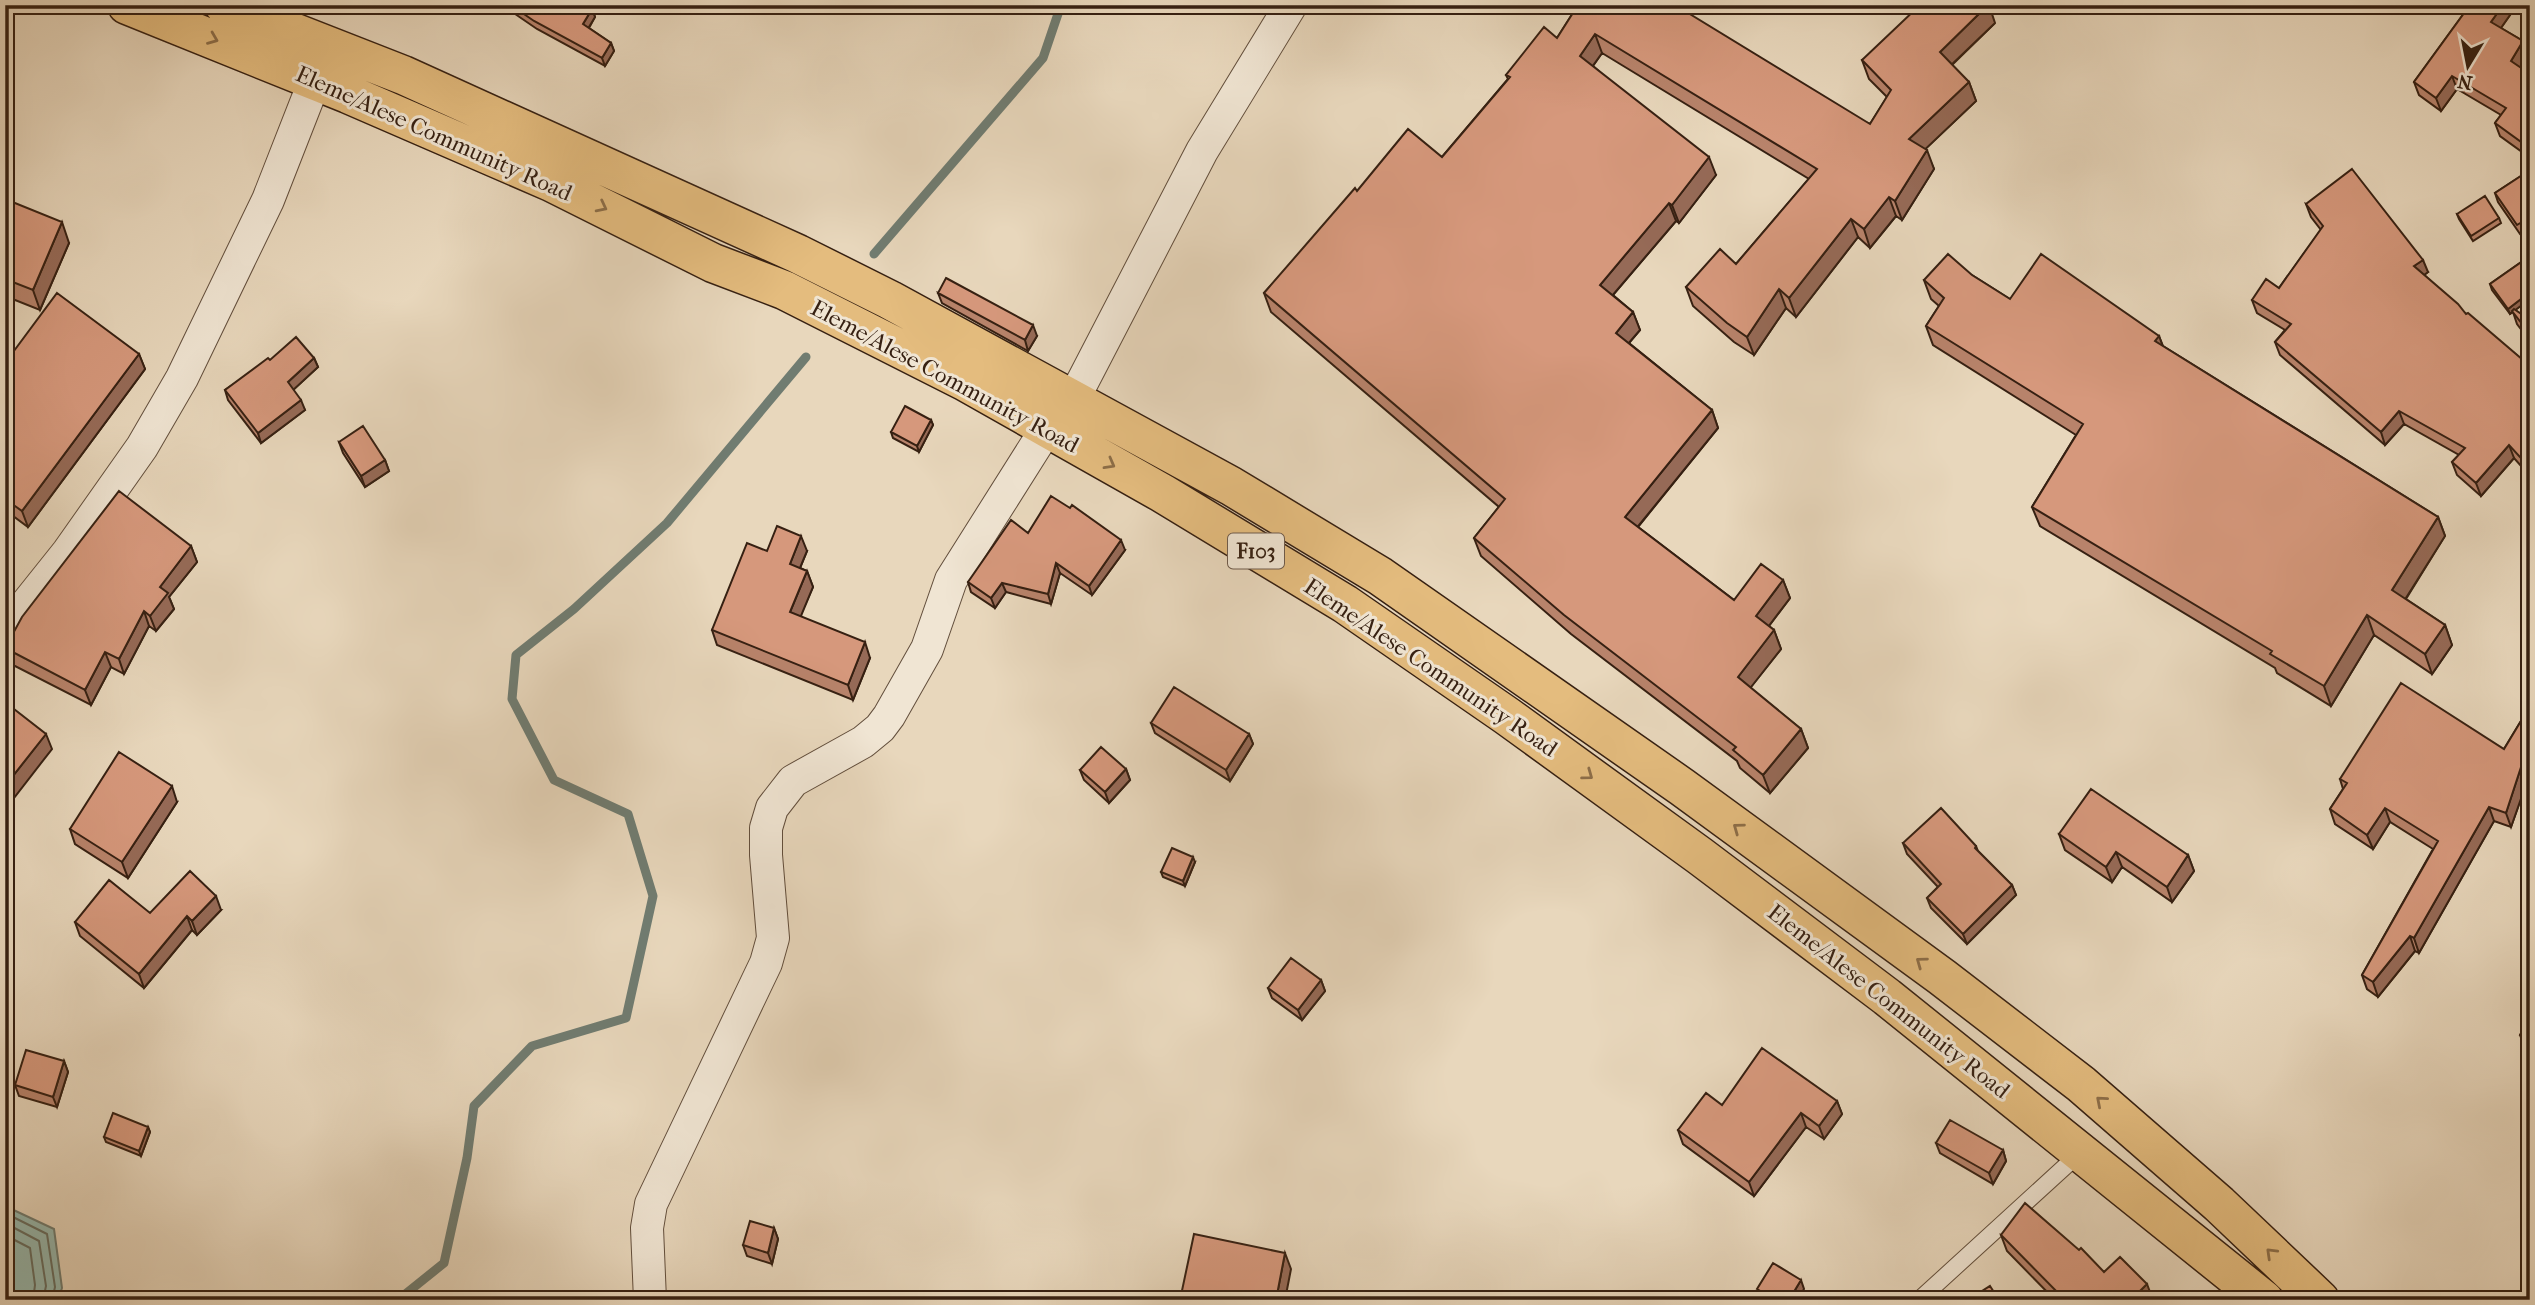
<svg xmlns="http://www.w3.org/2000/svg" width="2535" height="1305" viewBox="0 0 2535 1305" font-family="'IM FELL French Canon',serif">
	<rect width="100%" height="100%" fill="#e8d7bc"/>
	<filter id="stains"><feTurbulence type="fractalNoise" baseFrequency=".00286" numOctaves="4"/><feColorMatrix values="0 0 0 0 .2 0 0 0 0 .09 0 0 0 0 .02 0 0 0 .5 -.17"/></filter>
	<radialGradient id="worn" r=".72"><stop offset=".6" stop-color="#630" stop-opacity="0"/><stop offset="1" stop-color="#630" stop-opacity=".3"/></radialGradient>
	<path fill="#97bab0" stroke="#707c71" stroke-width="2" d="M5,1206L54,1229L62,1288L58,1300H5Z"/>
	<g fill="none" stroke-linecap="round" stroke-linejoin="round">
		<path stroke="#666d61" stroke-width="2" d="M5,1213L47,1234L55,1287L52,1300
			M5,1223L39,1241L46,1286L43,1300
			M5,1235L30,1248L35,1285L33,1300"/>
		<path stroke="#707c71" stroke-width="9" d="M874,254L1043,58L1061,5
			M398,1300L444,1263L467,1158L474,1106L532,1046L626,1018L653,896L628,814L554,780L512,699L516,655L574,609L667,523L806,357"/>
		<g stroke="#624e3c" stroke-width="18">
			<path id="lane" d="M1919,1300L2081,1152"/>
		</g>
		<g stroke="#624e3c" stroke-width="34">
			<path id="street" d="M1073,400L1202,151L1291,5
				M5,631L68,552L142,447L182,378L268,200L315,80
				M650,1300L647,1228L651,1204L766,963L773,938L766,855V828L772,808L793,781L863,742L880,728L889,716L927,649L951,580L1047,428"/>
		</g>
		<g stroke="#362012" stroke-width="41">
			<path id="primary" d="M127,5L348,94L551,182L713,263L784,290L964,381L1162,493L1345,604L1507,716L1700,856L1887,997L2264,1300
				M224,5L403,75L798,254L890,300L1231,486L1380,576L1682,787L1942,977L2081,1084L2219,1204L2320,1300"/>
		</g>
		<use href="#lane" stroke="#f0e5d3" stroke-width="16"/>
		<use href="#street" stroke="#f0e5d3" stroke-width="32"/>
		<use href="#primary" stroke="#e4bc7e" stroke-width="38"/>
	</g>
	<path fill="#b8836b" stroke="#362012" stroke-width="2" d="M502,5H556L562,9H592L595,17L589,28L611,43L614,51L605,66L537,29Z
		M1578,5L1870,124L1887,97L1869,79L1862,60L1995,23L1952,65L1969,82L1976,101L1925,149L1934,169L1902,220L1896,216L1870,248L1858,237L1796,317L1786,308L1754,355L1734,342L1693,306L1686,287L1736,264L1809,179L1602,53L1593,66L1716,175L1679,223L1676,221L1613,295L1633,312L1640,330L1629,343L1712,410L1718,428L1638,527L1734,600L1783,580L1790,598L1769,626L1774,630L1781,649L1750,688L1801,729L1808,748L1770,793L1740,768L1737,761L1571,634L1481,556L1474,538L1499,507L1271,312L1264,293L1357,191L1442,157L1508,79L1506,75L1557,38Z
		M2470,5H2517L2501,28L2523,41L2528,54L2520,67L2530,74L2529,157L2500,136L2495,123L2501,115L2457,89L2441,111L2419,95L2414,82Z
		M2530,170V228L2520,234L2498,202L2495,193Z
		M5,199L69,243L40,310L5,296Z
		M2306,204L2428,272L2424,275L2466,314L2530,366V476L2514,458L2481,496L2457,475L2452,462L2459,455L2404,424L2385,445L2280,355L2275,342L2285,330L2257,313L2252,300L2279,288L2321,230L2311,217Z
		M2457,214L2499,218L2501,223L2473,241L2459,219Z
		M2530,256V299L2515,310L2530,320V341L2517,324L2513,312L2510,314L2492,290L2490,284Z
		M1972,275L2010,299L2159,336L2163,346L2438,517L2445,536L2406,599L2445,625L2452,645L2432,674L2374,635L2331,706L2277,673L2275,668L2040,526L2032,507L2076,435L1933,345L1926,326L1939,306L1931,299L1924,280Z
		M938,293L1037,336L1028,351L942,303Z
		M139,354L145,369L28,527L5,510V363Z
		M314,358L318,367L293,390L305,410L261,443L228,400L225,390L270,360Z
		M931,420L933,425L919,452L893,438L891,432Z
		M339,442L385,460L389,471L365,487L343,453Z
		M1028,533L1125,550L1092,595L1060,573L1051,604L1006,592L995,608L971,592L968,582Z
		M191,546L197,562L169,597L174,609L156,631L149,626L124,674L111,667L91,705L11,664L5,648Z
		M767,551H807L800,568L807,571L813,587L800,616L870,658L853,700L717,645L712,630Z
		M2530,706V777L2529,776L2511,827L2494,821L2419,953L2415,951L2378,997L2367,989L2362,975L2433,849L2390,822L2373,849L2335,824L2330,809L2343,789L2340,779L2504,749Z
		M1151,723L1249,734L1253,744L1230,781L1155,733Z
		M1126,769L1130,780L1109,803L1084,780L1080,770Z
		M177,802L128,878L75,844L70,829Z
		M2059,834L2188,855L2194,871L2172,902L2122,867L2112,882L2065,850Z
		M1903,843L1976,846L1978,851L2012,885L2016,895L1967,944L1931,908L1927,898L1938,887L1907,854Z
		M1195,862L1185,886L1163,877L1161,872Z
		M221,910L197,935L192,930L144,988L80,936L75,922L150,913Z
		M1321,980L1325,991L1302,1020L1272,998L1268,988Z
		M2530,1020V1050L2524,1046L2520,1035Z
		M64,1061L68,1072L57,1107L19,1096L15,1085Z
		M1837,1101L1842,1114L1824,1139L1806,1127L1754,1196L1683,1144L1678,1130L1722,1105Z
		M148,1127L150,1132L141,1156L106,1142L104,1137Z
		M1936,1143L2003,1150L2006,1161L1993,1184L1940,1153Z
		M774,1228L778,1239L772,1264L747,1256L743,1245Z
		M2001,1235L2104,1272L2153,1300H2055L2007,1251Z"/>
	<path fill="#966a57" stroke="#362012" stroke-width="2" d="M1988,5H1989L1995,23L1946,70L1940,52Z
		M2503,5H2517L2496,35L2491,22Z
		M592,9L595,17L586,32L583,24Z
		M1595,34L1602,53L1587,74L1580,56Z
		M2523,41L2528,54L2516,74L2511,61Z
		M611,43L614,51L605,66L602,58Z
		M2452,76L2457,89L2441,111L2436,98Z
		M1969,82L1976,101L1916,158L1909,139Z
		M2530,136V156L2529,157L2524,144Z
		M1927,150L1934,169L1902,220L1895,201Z
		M1709,157L1716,175L1679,223L1672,205Z
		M1889,197L1896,216L1870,248L1864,229Z
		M1669,203L1676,221L1606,303L1600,285Z
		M1851,219L1858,237L1796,317L1789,298Z
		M62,222L69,243L40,310L33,290Z
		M2423,260L2428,272L2419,279L2414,266Z
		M1779,289L1786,308L1754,355L1747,337Z
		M2530,292V299L2510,314L2508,309Z
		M1633,312L1640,330L1622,351L1616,333Z
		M1033,325L1037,336L1028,351L1025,340Z
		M2159,336L2166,355L2155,341Z
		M139,354L145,369L28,527L22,511Z
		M314,358L318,367L291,392L288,382Z
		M301,400L305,410L261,443L258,433Z
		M1712,410L1718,428L1631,535L1625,517Z
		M2399,411L2404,424L2385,445L2381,432Z
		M931,420L933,425L919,452L917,446Z
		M2509,445L2514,458L2481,496L2476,483Z
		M385,460L389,471L365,487L361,476Z
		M2438,517L2445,536L2399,609L2392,590Z
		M801,536L807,551L795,580L790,564Z
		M1121,540L1125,550L1092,595L1089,586Z
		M191,546L197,562L169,597L174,609L156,631L150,616L160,587Z
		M1056,563L1060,573L1051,604L1048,594Z
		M807,571L813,587L796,628L790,612Z
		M1783,580L1790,598L1762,635L1756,616Z
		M1002,583L1006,592L995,608L991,598Z
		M144,611L149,626L124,674L119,659Z
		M2367,615L2374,635L2331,706L2324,686Z
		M2445,625L2452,645L2432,674L2425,654Z
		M1774,630L1781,649L1744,696L1738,677Z
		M865,642L870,658L853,700L848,685Z
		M105,652L111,667L91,705L85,690Z
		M1801,729L1808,748L1770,793L1763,775Z
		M46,734L52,749L7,807L5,802V786Z
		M1249,734L1253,744L1230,781L1226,770Z
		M2523,761L2529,776L2511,827L2506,813Z
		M1126,769L1130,780L1109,803L1105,792Z
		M172,786L177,802L128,878L122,862Z
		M2489,807L2494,821L2419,953L2414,938Z
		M2385,808L2390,822L2373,849L2367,835Z
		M2116,852L2122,867L2112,882L2106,867Z
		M2188,855L2194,871L2172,902L2167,887Z
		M1193,857L1195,862L1185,886L1183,881Z
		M2012,885L2016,895L1967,944L1963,934Z
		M216,896L221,910L197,935L192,921Z
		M187,916L192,930L144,988L139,974Z
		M2410,936L2415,951L2378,997L2373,982Z
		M1321,980L1325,991L1302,1020L1298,1010Z
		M64,1061L68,1072L57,1107L53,1097Z
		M1837,1101L1842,1114L1824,1139L1819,1126Z
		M1801,1113L1806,1127L1754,1196L1749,1182Z
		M148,1127L150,1132L141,1156L139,1151Z
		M2003,1150L2006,1161L1993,1184L1989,1173Z
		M774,1228L778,1239L772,1264L768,1253Z
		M1285,1253L1291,1269L1285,1300H1276Z
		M1801,1280L1804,1289L1798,1300H1789Z
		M2147,1284L2153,1300H2135L2134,1297Z"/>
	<path fill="#d6987c" stroke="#362012" stroke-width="2" d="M511,5H556L562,9L564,5H586L592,9L583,24L611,43L602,58L534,21Z
		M1578,5H1675L1870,124L1891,90L1862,60L1920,5H1988L1940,52L1969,82L1909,139L1927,150L1895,201L1889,197L1864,229L1851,219L1789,298L1779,289L1747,337L1727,323L1686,287L1720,249L1736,264L1817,169L1595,34L1580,56L1709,157L1672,205L1669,203L1600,285L1633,312L1616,333L1712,410L1625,517L1734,600L1761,564L1783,580L1756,616L1774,630L1738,677L1801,729L1763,775L1733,750L1736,747L1564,615L1474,538L1505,499L1264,293L1355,188L1357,191L1408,129L1442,157L1510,77L1506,75L1544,27L1557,38Z
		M2470,5H2503L2491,22L2523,41L2511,61L2530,74V136L2524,144L2495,123L2506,108L2452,76L2436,98L2414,82Z
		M2352,169L2423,260L2414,266L2458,304L2466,314L2468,313L2530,366V468L2509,445L2476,483L2452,462L2465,448L2399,411L2381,432L2275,342L2291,324L2252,300L2266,279L2279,288L2323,226L2306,204Z
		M2530,170V217L2517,225L2495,193Z
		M2485,196L2499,218L2471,236L2457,214Z
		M5,199L62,222L33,290L5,279Z
		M1948,254L1972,275L2010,299L2041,254L2159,336L2155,341L2438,517L2392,590L2445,625L2425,654L2367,615L2324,686L2270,654L2272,651L2032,507L2083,424L1926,326L1944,298L1924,280Z
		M2530,256V292L2508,309L2490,284Z
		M946,278L1033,325L1025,340L938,293Z
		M57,293L139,354L22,511L5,499V363Z
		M2514,309L2530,320V334L2512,311Z
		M296,337L314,358L288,382L301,400L258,433L225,390L268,358L270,360Z
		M905,406L931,420L917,446L891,432Z
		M363,426L385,460L361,476L339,442Z
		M119,491L191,546L160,587L168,593L150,616L144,611L119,659L105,652L85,690L5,648L22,617Z
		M1051,496L1070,508L1072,505L1121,540L1089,586L1056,563L1048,594L1002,583L991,598L968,582L1011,520L1028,533Z
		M777,526L801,536L790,564L807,571L790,612L865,642L848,685L712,630L747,543L767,551Z
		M2401,683L2504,749L2530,706V765L2523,761L2506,813L2489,807L2414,938L2410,936L2373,982L2362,975L2438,841L2385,808L2367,835L2330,809L2347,783L2340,779Z
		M1174,687L1249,734L1226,770L1151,723Z
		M5,702L46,734L5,786Z
		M1101,747L1126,769L1105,792L1080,770Z
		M119,752L172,786L122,862L70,829Z
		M2091,789L2188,855L2167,887L2116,852L2106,867L2059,834Z
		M1941,808L1976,846L1975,848L2012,885L1963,934L1927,898L1941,884L1903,843Z
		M1172,848L1193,857L1183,881L1161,872Z
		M190,871L216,896L192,921L187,916L139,974L75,922L109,880L150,913Z
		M1291,958L1321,980L1298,1010L1268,988Z
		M2530,1020V1042L2520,1035Z
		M1762,1048L1837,1101L1819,1126L1801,1113L1749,1182L1678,1130L1706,1093L1722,1105Z
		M26,1050L64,1061L53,1097L15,1085Z
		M113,1113L148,1127L139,1151L104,1137Z
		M1950,1120L2003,1150L1989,1173L1936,1143Z
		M2025,1203L2079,1250L2081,1248L2104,1272L2120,1257L2147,1284L2134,1297L2136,1300H2065L2001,1235Z
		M750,1221L774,1228L768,1253L743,1245Z
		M1194,1234L1285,1253L1276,1300H1180Z
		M1773,1263L1801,1280L1789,1300H1757L1762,1292L1757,1289Z
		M1990,1286L1999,1300H1968Z"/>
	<defs><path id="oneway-chevron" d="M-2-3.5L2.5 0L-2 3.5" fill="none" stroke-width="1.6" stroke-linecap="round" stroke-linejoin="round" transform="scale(1.75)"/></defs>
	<g stroke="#8d6e48">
		<use href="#oneway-chevron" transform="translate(213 39) rotate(22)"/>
		<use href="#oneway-chevron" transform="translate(602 207) rotate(27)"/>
		<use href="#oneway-chevron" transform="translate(1110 464) rotate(29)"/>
		<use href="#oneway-chevron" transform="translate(1588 775) rotate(36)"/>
		<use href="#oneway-chevron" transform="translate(1738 828) rotate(-144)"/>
		<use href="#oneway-chevron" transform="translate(1921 962) rotate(-144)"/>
		<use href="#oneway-chevron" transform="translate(2101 1101) rotate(-139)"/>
		<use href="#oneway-chevron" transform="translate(2271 1253) rotate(-136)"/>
	</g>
	<g text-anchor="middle" stroke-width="6" stroke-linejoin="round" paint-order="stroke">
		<rect fill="#f0e5d3" stroke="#6e5b4c" stroke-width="2" x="1228" y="533.5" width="56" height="35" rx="5"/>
		<g font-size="21" font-weight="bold" fill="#362012">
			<text x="1256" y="558">F103</text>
		</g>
		<g font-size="23" fill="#362012" stroke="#f0e5d3">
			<text transform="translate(434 133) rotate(24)" y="8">Eleme/Alese Community Road</text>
			<text transform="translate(945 376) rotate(28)" y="8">Eleme/Alese Community Road</text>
			<text transform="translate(1431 667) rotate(34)" y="8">Eleme/Alese Community Road</text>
			<text transform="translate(1889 1001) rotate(38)" y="8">Eleme/Alese Community Road</text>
		</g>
	</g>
	<rect width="2535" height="1305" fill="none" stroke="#e8d7bc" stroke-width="28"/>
	<rect x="7" y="7" width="2521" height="1291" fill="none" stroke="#362012" stroke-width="3.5"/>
	<rect x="14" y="14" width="2507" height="1277" fill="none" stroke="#362012" stroke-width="2"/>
	<g transform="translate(2468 66) rotate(190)" stroke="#f0e5d3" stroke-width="5" paint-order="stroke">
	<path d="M0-5L12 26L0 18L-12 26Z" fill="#362012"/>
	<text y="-10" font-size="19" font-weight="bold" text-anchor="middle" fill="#362012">N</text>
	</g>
	<rect width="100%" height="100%" filter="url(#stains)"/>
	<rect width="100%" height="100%" fill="url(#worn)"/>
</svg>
